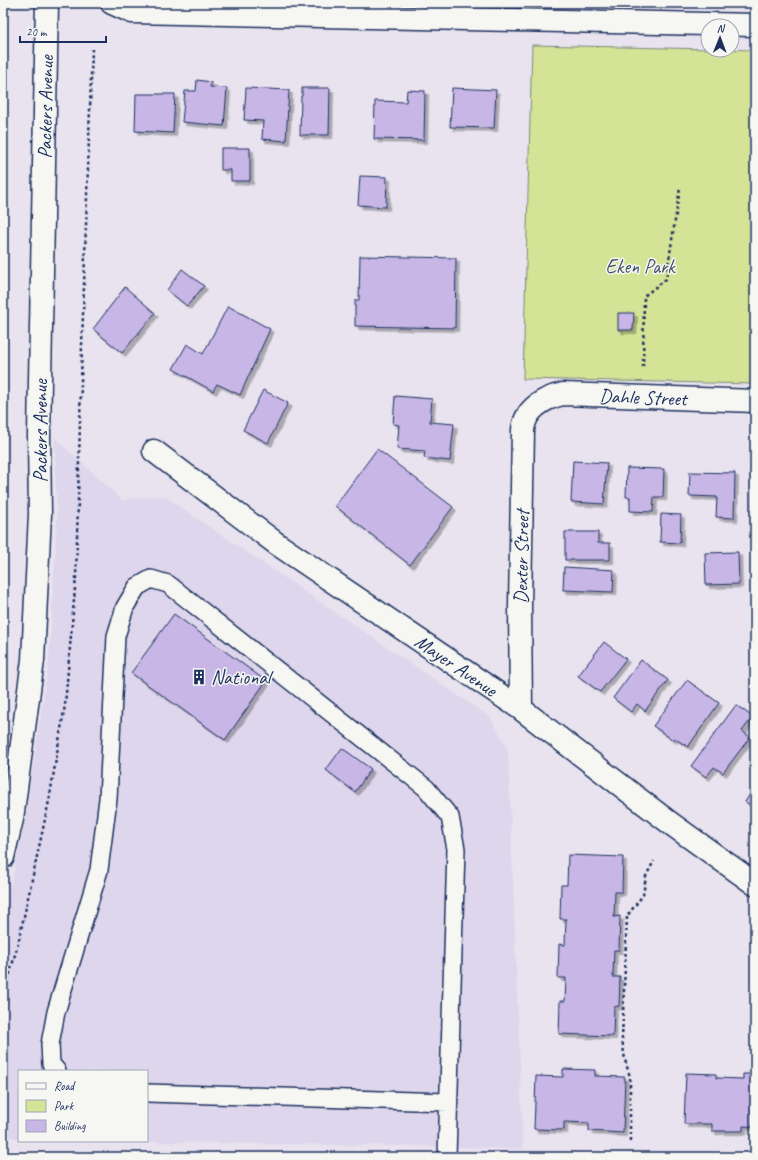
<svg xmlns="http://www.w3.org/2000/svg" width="758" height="1160" viewBox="0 0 758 1160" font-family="Caveat,sans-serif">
	<defs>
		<filter id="shadow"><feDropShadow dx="3.5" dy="3.5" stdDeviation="0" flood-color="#0004"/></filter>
	</defs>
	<rect width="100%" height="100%" fill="#e8e3ee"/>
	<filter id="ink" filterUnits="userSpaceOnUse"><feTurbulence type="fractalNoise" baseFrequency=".025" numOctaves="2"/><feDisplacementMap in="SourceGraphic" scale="8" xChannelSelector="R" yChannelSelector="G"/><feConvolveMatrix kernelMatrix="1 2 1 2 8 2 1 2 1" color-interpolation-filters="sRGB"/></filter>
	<g filter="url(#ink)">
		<path fill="#ded6ec" d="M55,438L122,500L164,496L491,718L508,750L523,1149L416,1146L91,1141H147V1071H19V1138L3,1137V920L25,821L49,661L57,521Z"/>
		<path fill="#d5e396" stroke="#78897a" d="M532,45L755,50V384L523,379Z"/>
		<path fill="#c7b6e6" stroke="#1b2f5e" filter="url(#shadow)" d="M197,80L211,82L210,87L227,88L224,126L182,122L185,91H196Z
			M246,88L289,90L286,141L262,139L263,121L244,120Z
			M302,88H330L329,135H300L301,96H302Z
			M452,88L496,90L494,128L450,127Z
			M407,90L425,91L424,140L374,139L375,101L406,102Z
			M136,94H175L173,133L135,131Z
			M221,148H250V181H231V170H221Z
			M360,176L387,177L386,207L358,205Z
			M360,256L456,258L455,328L355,326V300H359Z
			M182,269L204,286L187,306L167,290Z
			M125,287L155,313L122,353L93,329Z
			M228,306L270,329L240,395L217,384L213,391L173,369L187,344L203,354Z
			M618,313H634L633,330H618Z
			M263,390L288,403L268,443L243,430Z
			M395,396L432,399L430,422L454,424L450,461L424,458L425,451L397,449L399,425L393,424Z
			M377,449L453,507L410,565L335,506Z
			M573,461L607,463L604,504L571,502Z
			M627,468L664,469L663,497H654L653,512L630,511V497H626Z
			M753,468H755V541H752Z
			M690,472L735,473L734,518L716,517L717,497L689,496Z
			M661,514L681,515L680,543L660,542Z
			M565,532H598V543H610V560H565Z
			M738,552L739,584L706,585L705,553Z
			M564,567L614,570L613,592L563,590Z
			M174,614L266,681L225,740L131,673Z
			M604,642L626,659L600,692L578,676Z
			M641,660L668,680L645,711L637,704L631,712L613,698Z
			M687,680L719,703L688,747L674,738L673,740L653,726Z
			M736,705L753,717L742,731L750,737L723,773L714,767L706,777L691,766Z
			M342,748L371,769L355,792L326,770Z
			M755,786V808L745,802Z
			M568,855L623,857L622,892H615L614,917L620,916L619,950H614L613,977H620L619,1006L614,1007L613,1036L559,1034L560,1001H565L566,978H558L559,944L565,945L566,919H560L561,885H567Z
			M563,1069L595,1070V1076L625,1077L623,1133L589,1131V1123L564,1122V1130L534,1129L536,1076L563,1077Z
			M686,1073L716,1074V1078L743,1079V1074H755V1127L743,1126V1131H712V1124H684Z"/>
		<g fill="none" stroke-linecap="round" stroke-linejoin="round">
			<g stroke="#1b2f5e" stroke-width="20">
				<path id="lane" d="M57,1071L51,1064L50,1044L56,1012L99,870L108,799L116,636L125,607L137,587L151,579L168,584L426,788L450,817L456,849L447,1157
					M147,1093L448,1102"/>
			</g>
			<g stroke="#1b2f5e" stroke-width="25">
				<path id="street" d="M112,3L132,12L755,25
					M154,451L277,544L521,709L670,823L755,884
					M521,709L520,606L523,430C525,409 544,398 563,394L755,401"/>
			</g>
			<g stroke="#1b2f5e" stroke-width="25">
				<path id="primary" d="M3,857L12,819L33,660L40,514L39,435L47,3"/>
			</g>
			<path stroke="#1b2f5e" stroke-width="2.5" stroke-dasharray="3 3" stroke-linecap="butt" d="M643,367L644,296L666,279L680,188
				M3,998L18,944L49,801L65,705L76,577L82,344L92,49
				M630,1141V1077L625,1060L622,1039L627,916L643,895L646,876L654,861"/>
			<use href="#lane" stroke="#f6f6f2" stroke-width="17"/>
			<use href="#street" stroke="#f6f6f2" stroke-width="22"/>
			<use href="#primary" stroke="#f6f6f2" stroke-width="22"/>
		</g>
	</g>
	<defs>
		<g id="building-bare" transform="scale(1.2)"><path d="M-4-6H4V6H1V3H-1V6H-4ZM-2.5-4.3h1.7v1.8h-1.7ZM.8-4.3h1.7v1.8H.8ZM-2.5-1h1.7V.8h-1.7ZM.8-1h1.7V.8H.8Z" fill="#1b2f5e" stroke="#f6f6f2" stroke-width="2.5" paint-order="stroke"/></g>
	</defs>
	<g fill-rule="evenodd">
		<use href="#building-bare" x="199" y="677"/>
	</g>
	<g text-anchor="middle" stroke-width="3" stroke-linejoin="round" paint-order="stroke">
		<g font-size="20" fill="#1b2f5e" stroke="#f6f6f2">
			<text transform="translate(45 107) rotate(-89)" y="7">Packers Avenue</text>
			<text transform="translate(643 397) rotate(2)" y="7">Dahle Street</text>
			<text transform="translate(40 431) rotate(-90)" y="7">Packers Avenue</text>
			<text transform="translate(521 557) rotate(-89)" y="7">Dexter Street</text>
			<text transform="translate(456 665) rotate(34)" y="7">Mayer Avenue</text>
		</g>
		<g font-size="20" fill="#405369" stroke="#f6f6f2">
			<text x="640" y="273">Eken Park</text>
		</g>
		<g font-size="20" fill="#1b2f5e" stroke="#f6f6f2" text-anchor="start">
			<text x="211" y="684">National</text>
		</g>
	</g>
	<rect width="758" height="1160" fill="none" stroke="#f6f6f2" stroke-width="16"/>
	<rect x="8" y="8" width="742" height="1144" fill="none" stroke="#1b2f5e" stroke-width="1.5" filter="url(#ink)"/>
	<rect x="18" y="1070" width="130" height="72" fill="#f6f6f2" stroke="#9ea6b7"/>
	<rect x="26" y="1083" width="20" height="6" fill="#f6f6f2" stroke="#9ea6b7"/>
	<text x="54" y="1090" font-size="12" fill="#1b2f5e">Road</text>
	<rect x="26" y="1100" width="20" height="12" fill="#d5e396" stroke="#9ea6b7"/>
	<text x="54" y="1110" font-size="12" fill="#1b2f5e">Park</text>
	<rect x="26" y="1120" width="20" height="12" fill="#c7b6e6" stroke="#9ea6b7"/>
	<text x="54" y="1130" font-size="12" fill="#1b2f5e">Building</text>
	<g transform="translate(720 38) rotate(1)"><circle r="19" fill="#f6f6f2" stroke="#9ea6b7"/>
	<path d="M0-3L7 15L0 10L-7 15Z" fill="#1b2f5e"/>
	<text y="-6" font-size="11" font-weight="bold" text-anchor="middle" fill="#1b2f5e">N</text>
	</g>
	<path d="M20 36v6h86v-6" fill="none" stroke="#1b2f5e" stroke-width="2"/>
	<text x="26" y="36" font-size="12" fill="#1b2f5e" stroke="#f6f6f2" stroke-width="3" paint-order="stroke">20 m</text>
</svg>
